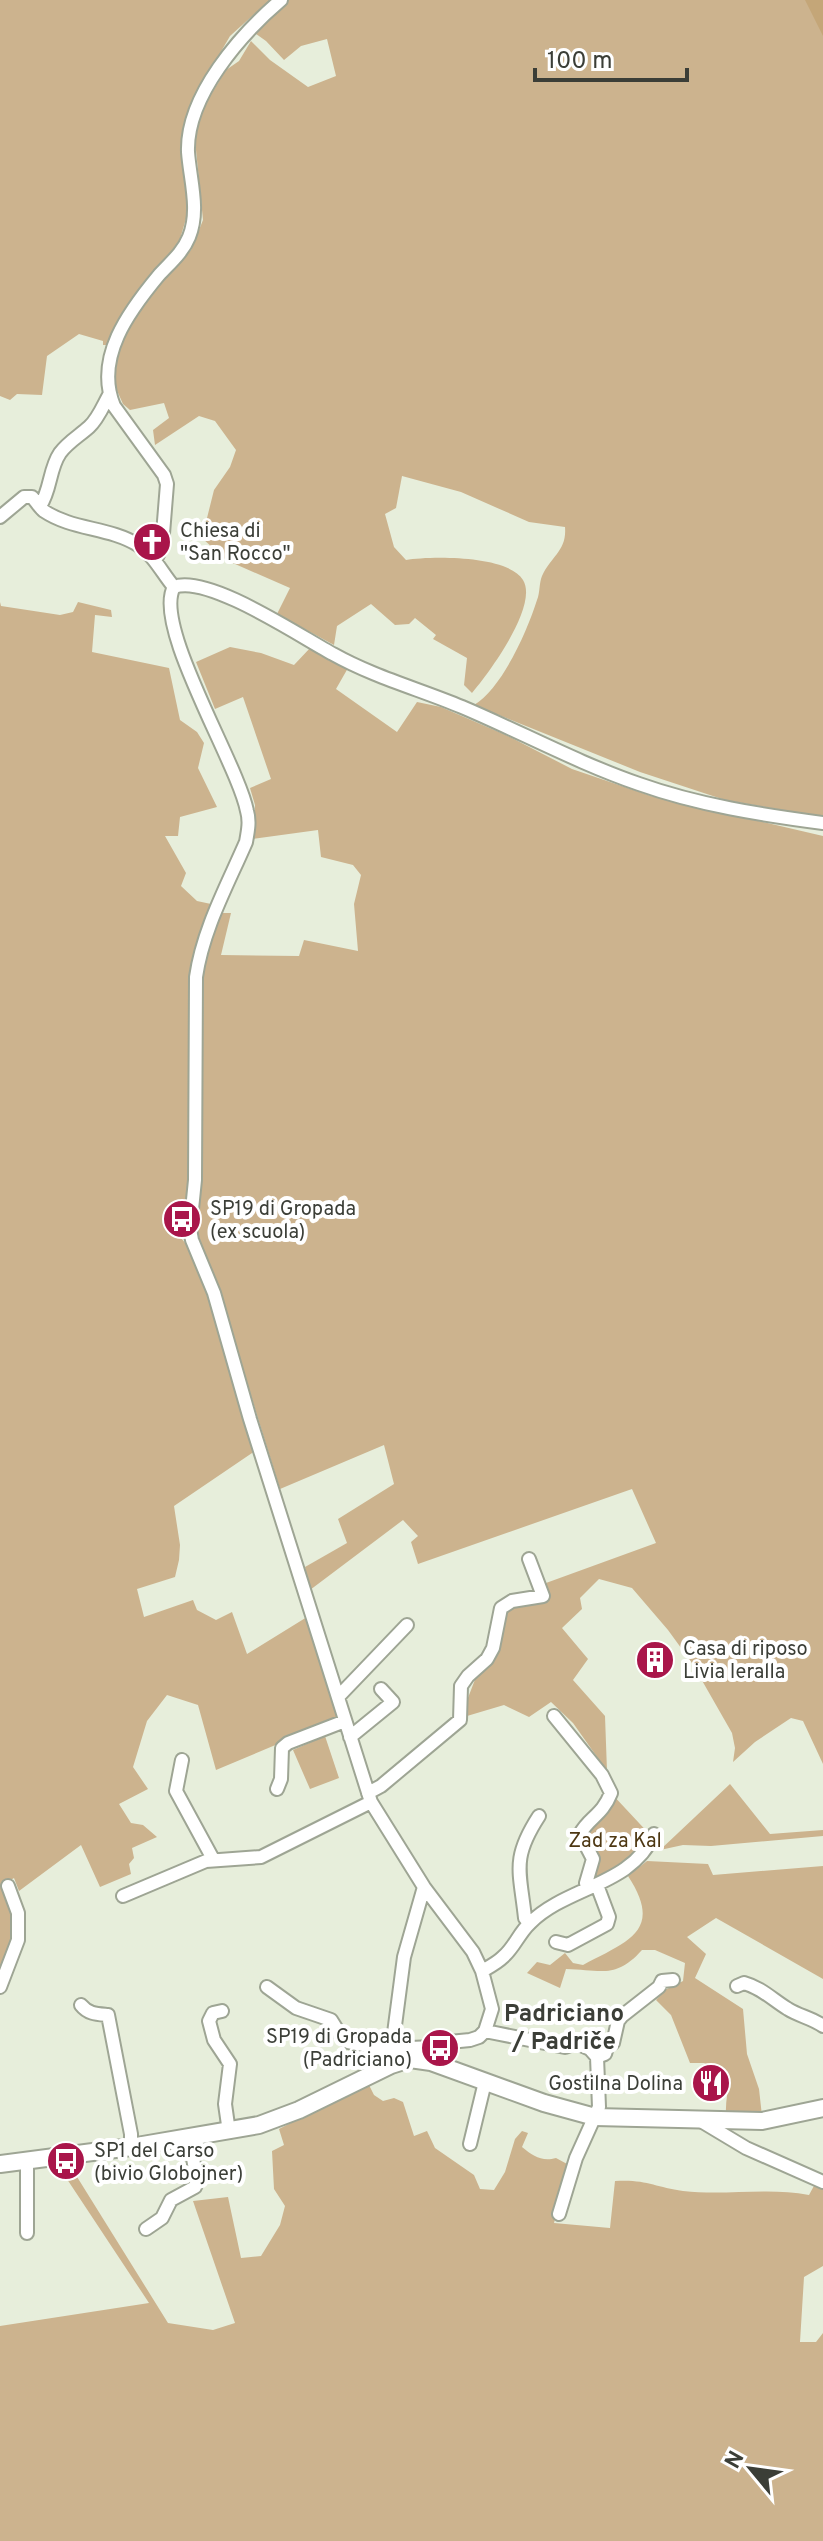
<svg xmlns="http://www.w3.org/2000/svg" width="823" height="2541" viewBox="0 0 823 2541" font-family="Overpass,sans-serif">
	<rect width="100%" height="100%" fill="#e7eedb"/>
	<path fill="#ccb38e" d="M0,0H270L230,36L189,107L183,132L188,212L180,239L108,345H103V341L79,334L47,356L42,395L17,394L10,400L0,396Z
		M286,0H823V817L725,800L640,772L474,705C502,688 527,632 537,600C540,593 539,583 542,576C551,556 567,551 565,527L529,522L461,492L402,476L396,508L385,514L394,547L406,560C431,556 508,555 523,580C539,606 488,674 472,693L464,685L467,658L433,639L436,635L415,618L409,624L395,625L371,604L337,626L334,645L277,614L290,588L226,560L202,538L214,490L230,467L236,450L215,421L199,416L155,445L153,430L169,418L164,403L130,410L123,404L115,386L117,354L131,324L159,286L191,250L203,220L195,140L202,109L226,70L239,61L251,41L270,60L308,87L336,76L327,39L301,46L284,60L266,41L252,31Z
		M0,602L1,606L60,615L73,612L78,602L111,610L112,617L95,615L92,652L169,668L180,720L197,732L204,743L198,768L217,807L180,817L178,836H165L186,873L181,886L197,901L211,904L194,957L191,1186L177,1235C208,1255 243,1409 255,1451L174,1506L180,1545L179,1560L175,1577L137,1589L144,1617L193,1600L197,1610L216,1620L232,1612L247,1654L307,1617L339,1716L335,1720L216,1770L198,1705L167,1695L147,1721L133,1767L148,1789L119,1804L131,1823L143,1825L157,1837L132,1848L134,1858L129,1864L131,1874L100,1887L81,1845L19,1891L14,1878L3,1885C22,1916 12,1944 0,1976Z
		M230,647L261,653L294,665L311,647L348,668L336,689L397,732L417,702L441,707L508,736L572,769L651,796L823,836V1764L803,1721L791,1718L755,1742L733,1762L735,1748L732,1733L692,1663L668,1630L632,1588L599,1579L580,1598L582,1609L562,1628L588,1659L573,1680L605,1716L607,1771L573,1723L551,1702L529,1717L504,1705L467,1716L466,1703L476,1677L497,1656L502,1626L510,1608L549,1599L546,1583L656,1543L632,1489L418,1564L411,1542L418,1536L403,1520L310,1590L305,1567L347,1543L338,1519L394,1484L384,1445L280,1489L215,1280L197,1232L200,1183L201,977L206,945L220,913H231L221,955L299,956L304,940L358,951L354,904L361,875L353,865L321,857L318,830L253,839L255,805L250,788L271,779L243,697L215,709L196,662Z
		M325,1736L339,1778L310,1789L293,1750Z
		M730,1784L770,1834L823,1830V1836L711,1846L683,1845L660,1850Z
		M611,1793L653,1838L648,1850L587,1888L592,1868L580,1834Z
		M647,1861L708,1864L713,1875L823,1866V1979L716,1918L687,1937L706,1954L695,1978L743,2009L747,2054L759,2089L762,2116L726,2115C725,2100 730,2085 728,2072L704,2063H690L671,2015L656,2000L665,1990L683,1981L685,1963L655,1950H642C616,1979 602,1970 566,1969L560,1988L527,1973L537,1962L550,1965L565,1953L573,1963L583,1965C628,1941 664,1931 628,1876Z
		M368,2083L374,2095L383,2101L394,2098L403,2102L414,2136L427,2131L435,2148L474,2175L480,2189L494,2190L505,2172L515,2139L522,2131L528,2133L522,2147C533,2156 542,2162 556,2158L569,2165L554,2223L610,2228L615,2181C646,2179 655,2187 683,2191C725,2196 768,2187 809,2195L815,2184L823,2188V2266L804,2277L800,2342H816L823,2333V2541H0V2326L149,2303L57,2164H69L168,2323L213,2330L235,2323L193,2201L228,2197L241,2258L261,2256L280,2225L285,2206L274,2189L272,2151L284,2145L279,2129Z"/>
	<path fill="#c4a678" d="M805,0H823V36Z"/>
	<g fill="none" stroke-linecap="round" stroke-linejoin="round">
		<g stroke="#9ea594" stroke-width="16">
			<path id="minor" d="M40,506C51,490 49,469 60,453C68,442 79,436 89,427C98,419 103,406 109,395
				M0,517L24,497H32C36,501 39,507 44,511C72,530 109,527 138,545C154,555 162,573 174,587
				M155,561L162,546L167,484L164,475L114,406C94,358 129,311 159,275C170,263 183,252 189,237C200,210 190,180 188,152C186,96 241,34 281,0
				M174,587C152,625 238,764 247,811C250,821 248,831 246,842C227,886 203,929 196,977L195,1180L190,1229L192,1240L214,1293L250,1419L371,1802L424,1887L473,1952L482,1971L492,2009L485,2031L479,2037L470,2040L439,2043L435,2047L431,2062
				M174,587C208,574 301,637 333,654C374,677 419,689 462,707C521,732 578,763 639,784C698,805 762,815 823,823
				M338,1697L407,1625
				M554,1716L602,1775L611,1793C602,1816 589,1817 580,1834L593,1859L586,1883L587,1888
				M350,1737L393,1702L381,1689
				M182,1760L176,1791L213,1859
				M277,1789L281,1779L282,1748L288,1743L345,1721
				M368,1793L381,1786L460,1720L461,1686L468,1676L487,1659L493,1648L501,1608L512,1601L543,1596L529,1559
				M123,1896L206,1861L261,1857L371,1802
				M529,1923L525,1918C520,1871 511,1859 539,1816
				M556,1942L568,1945L607,1924L609,1917L597,1885
				M482,1971C489,1967 497,1963 503,1957C514,1948 519,1933 530,1923C567,1886 632,1886 654,1834
				M737,1986L744,1983C762,1988 773,2000 788,2009C799,2016 812,2018 823,2026
				M0,1987L18,1940V1913L8,1886
				M267,1987L296,2008L331,2020L341,2036L348,2042L384,2049L435,2047
				M81,2005C88,2014 97,2014 108,2015L131,2134V2147
				M222,2011L213,2013L209,2021L214,2040L230,2064L225,2104L229,2132
				M485,2031L565,2047L576,2043L590,2049L597,2057L599,2107L576,2158L559,2214
				M391,2056L404,1957L424,1887
				M597,2057L605,2054L609,2041L613,2043L618,2021L622,2016L659,1987L662,1981L673,1980
				M701,2121L746,2148L823,2182
				M470,2144L485,2082
				M27,2162V2233
				M146,2229L162,2218L171,2200L195,2187L197,2180L189,2137"/>
		</g>
		<g stroke="#9ea594" stroke-width="20">
			<path id="major" d="M0,2164L131,2147L259,2125L299,2110L391,2065L410,2059L431,2062L544,2103L595,2117L762,2121L823,2108"/>
		</g>
		<use href="#minor" stroke="#fff" stroke-width="12"/>
		<use href="#major" stroke="#fff" stroke-width="16"/>
	</g>
	<defs>
		<g id="church-disc" transform="scale(2)"><circle r="9.5" fill="#a9154a" stroke="#fff"/><path d="M-1.2-6h2.4v3.5h3.3v2.4h-3.3V6h-2.4V-.1h-3.3v-2.4h3.3Z" fill="#fff"/></g>
		<g id="bus-disc" transform="scale(2)"><circle r="9.5" fill="#a9154a" stroke="#fff"/><path d="M-5-6H5V4H4V6H2V4H-2V6H-4V4H-5ZM-3.5-4V0h7V-4ZM-3.5 1.2v1.5H-2V1.2ZM2 1.2v1.5H3.5V1.2Z" fill="#fff"/></g>
		<g id="building-disc" transform="scale(2)"><circle r="9.5" fill="#a9154a" stroke="#fff"/><path d="M-4-6H4V6H1V3H-1V6H-4ZM-2.5-4.3h1.7v1.8h-1.7ZM.8-4.3h1.7v1.8H.8ZM-2.5-1h1.7V.8h-1.7ZM.8-1h1.7V.8H.8Z" fill="#fff"/></g>
		<g id="restaurant-disc" transform="scale(2)"><circle r="9.5" fill="#a9154a" stroke="#fff"/><path d="M-5-6h1v4h1v-4h1v4h1v-4h1v5L-1.5 .5V6h-2V.5L-5-1ZM5-6V6H3V1.5H1.5Q1.5-4 5-6Z" fill="#fff"/></g>
	</defs>
	<g fill-rule="evenodd">
		<use href="#church-disc" x="152" y="542"/>
		<use href="#bus-disc" x="182" y="1219"/>
		<use href="#building-disc" x="655" y="1660"/>
		<use href="#bus-disc" x="440" y="2048"/>
		<use href="#restaurant-disc" x="711" y="2083"/>
		<use href="#bus-disc" x="66" y="2161"/>
	</g>
	<g text-anchor="middle" stroke-width="8" stroke-linejoin="round" paint-order="stroke">
		<g font-size="20" fill="#3b3e37" stroke="#fff" text-anchor="start">
			<text x="180" y="537">Chiesa di<tspan x="180" dy="23">"San Rocco"</tspan></text>
			<text x="210" y="1215">SP19 di Gropada<tspan x="210" dy="23">(ex scuola)</tspan></text>
			<text x="683" y="1655">Casa di riposo<tspan x="683" dy="23">Livia Ieralla</tspan></text>
			<text x="412" y="2043" text-anchor="end">SP19 di Gropada<tspan x="412" dy="23">(Padriciano)</tspan></text>
			<text x="683" y="2090" text-anchor="end">Gostilna Dolina</text>
			<text x="94" y="2157">SP1 del Carso<tspan x="94" dy="23">(bivio Globojner)</tspan></text>
		</g>
		<g font-size="20" fill="#4d3712" stroke="#fff">
			<text x="615" y="1847">Zad za Kal</text>
		</g>
		<g font-size="24" font-weight="bold" fill="#3b3e37" stroke="#fff">
			<text x="564" y="2021">Padriciano<tspan x="564" dy="28">/ Padriče</tspan></text>
		</g>
	</g>
	<g transform="translate(751 2469) rotate(299)" stroke="#ffffff" stroke-width="6" paint-order="stroke">
	<path d="M0-6L14 30L0 20L-14 30Z" fill="#3b3e37"/>
	<text y="-12" font-size="22" font-weight="bold" text-anchor="middle" fill="#3b3e37">N</text>
	</g>
	<path d="M535 68v12h152v-12" fill="none" stroke="#3b3e37" stroke-width="4"/>
	<text x="547" y="68" font-size="24" fill="#3b3e37" stroke="#ffffff" stroke-width="6" paint-order="stroke">100 m</text>
</svg>
